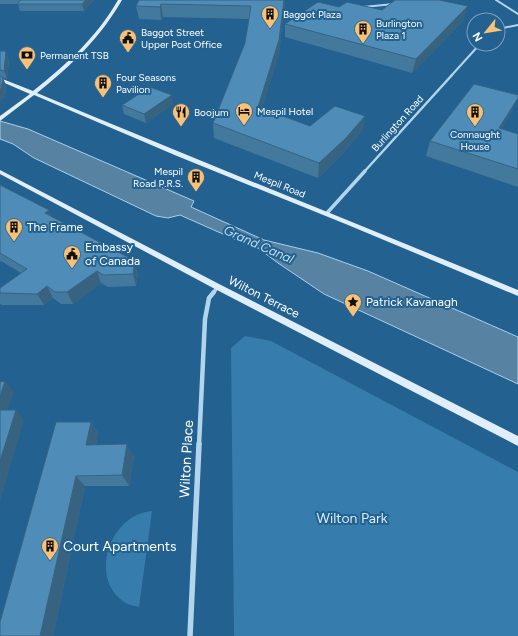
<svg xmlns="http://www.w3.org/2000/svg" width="518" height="636" viewBox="0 0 518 636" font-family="Figtree,sans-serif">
	<rect width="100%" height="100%" fill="#226190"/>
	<path fill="#367cad" d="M245,336L271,341L518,472V636H234L231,348Z
		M152,511L139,607C135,606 128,605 124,602C88,578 110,514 152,511Z"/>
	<path fill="#5882a2" stroke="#a7d1ed" d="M0,121L28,129L194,201L191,207L264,240L318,253L368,271L518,337V384L324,294L278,263L258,248L250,246L180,215L168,218L156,216L34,158L13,144L0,139Z"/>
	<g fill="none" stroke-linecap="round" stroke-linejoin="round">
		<path stroke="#b3d5ec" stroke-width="2" d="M496,0L518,14
			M363,7L394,4
			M498,29L518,25
			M451,76L480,44"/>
		<path stroke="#b3d5ec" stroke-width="2.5" d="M364,172L452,75"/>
		<path stroke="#b3d5ec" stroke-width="3.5" d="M327,213L365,171
			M213,293L218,287"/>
		<path stroke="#b3d5ec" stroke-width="4.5" d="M199,445L205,319L209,298L214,292"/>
		<path stroke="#b3d5ec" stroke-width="5.5" d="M190,636L199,444"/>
		<path fill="#dfeefa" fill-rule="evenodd" d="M118,0H122C100,38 72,65 37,93C197,160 358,224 518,290V296L348,225L177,156L34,95L0,121V116L30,94L0,81V78L33,91C67,64 96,38 118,0Z
			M0,170L221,285L518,436V446L215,289L0,174Z"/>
	</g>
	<path fill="#44799e" d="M0,0H94L84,11H20L18,4H0Z
		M139,0H285L279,53L262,108L310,126L363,130L344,152L318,178L214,138L213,123L245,43L249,19L163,17L161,20L139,19L136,6Z
		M339,7L382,10L464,20L412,73L285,37V24Z
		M0,51L9,59L7,79L1,77L6,85L5,97L0,100Z
		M173,104L146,123L124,114L122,105Z
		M513,110L501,129L518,134V187L426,156L430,141Z
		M0,185L49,210L52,217L138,273L136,286L108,287L101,283L73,304H61L53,298L44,305H1L0,303V288L21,273L1,261L0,262Z
		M91,422L98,433L96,445L134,456L129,486H85L53,636H0Z"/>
	<path fill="#376381" d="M86,0H94L84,11L82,4Z
		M284,0H285L279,53L258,121V107Z
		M161,4L163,17L161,20L160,7Z
		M468,6L464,20L412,73L416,59Z
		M6,51L9,59L7,79L4,71Z
		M3,78L6,85L5,97L0,100V90Z
		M172,95L173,104L146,123L144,114Z
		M518,98L513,110L493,143L499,128Z
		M365,116L363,130L344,152L318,178L319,163Z
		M49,210L54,222L45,213Z
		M135,261L138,273L136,286L133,274Z
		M97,271L101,283L73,304L67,292Z
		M47,286L53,298L44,305L37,294Z
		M5,381L14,392L4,420L0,416V397Z
		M16,410L24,420L0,502V461Z
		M91,422L98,433L94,456L86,445Z
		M127,444L134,456L129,486L122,475Z
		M76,476L85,486L53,636H40Z"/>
	<path fill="#4f8db8" stroke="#376381" d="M21,0H86L82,4H17Z
		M139,0H284L279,40L258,107L310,126L335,106L365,116L346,138L319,163L213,123L245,43L251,6L161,4L160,7L136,6Z
		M395,0H439L468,6L416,59L285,24L318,2L339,7L347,2L382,10Z
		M0,51H6L4,71L0,70Z
		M0,76L3,78L1,89L0,90Z
		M474,84L518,95V98L499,128L518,134V169L430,141Z
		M150,87L172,95L144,114L122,105Z
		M0,185L49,210L45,213L135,261L133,274L103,275L97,271L67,292H55L47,286L37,294L0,293V288L27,269L0,253Z
		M5,381L0,397V382Z
		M0,410H16L0,461Z
		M56,422H91L86,445L127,444L122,475L76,476L40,636H0V622Z"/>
	<defs>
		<g id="building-pin" transform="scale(0.9)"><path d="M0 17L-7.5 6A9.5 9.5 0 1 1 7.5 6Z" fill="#f8c175" stroke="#226190"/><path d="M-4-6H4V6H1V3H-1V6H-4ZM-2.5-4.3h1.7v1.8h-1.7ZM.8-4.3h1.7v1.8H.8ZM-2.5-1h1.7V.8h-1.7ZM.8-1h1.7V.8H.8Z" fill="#111"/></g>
		<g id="civic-pin" transform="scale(0.9)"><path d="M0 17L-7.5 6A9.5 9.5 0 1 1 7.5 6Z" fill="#f8c175" stroke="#226190"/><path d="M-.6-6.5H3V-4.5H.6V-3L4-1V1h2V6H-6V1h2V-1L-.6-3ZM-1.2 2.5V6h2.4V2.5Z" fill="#111"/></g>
		<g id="bank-pin" transform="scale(0.9)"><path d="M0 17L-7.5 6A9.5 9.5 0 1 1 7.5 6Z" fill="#f8c175" stroke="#226190"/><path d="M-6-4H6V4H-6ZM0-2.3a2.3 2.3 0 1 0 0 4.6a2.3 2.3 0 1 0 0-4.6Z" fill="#111"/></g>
		<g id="hotel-pin" transform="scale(0.9)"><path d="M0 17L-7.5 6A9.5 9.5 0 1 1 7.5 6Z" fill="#f8c175" stroke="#226190"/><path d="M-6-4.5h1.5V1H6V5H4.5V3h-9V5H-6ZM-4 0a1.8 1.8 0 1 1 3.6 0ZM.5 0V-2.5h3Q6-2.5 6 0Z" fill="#111"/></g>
		<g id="restaurant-pin" transform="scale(0.9)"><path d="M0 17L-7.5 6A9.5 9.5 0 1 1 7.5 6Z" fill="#f8c175" stroke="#226190"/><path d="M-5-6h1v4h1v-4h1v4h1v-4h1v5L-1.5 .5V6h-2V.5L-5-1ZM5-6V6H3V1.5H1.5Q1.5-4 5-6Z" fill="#111"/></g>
		<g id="sight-pin" transform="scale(0.9)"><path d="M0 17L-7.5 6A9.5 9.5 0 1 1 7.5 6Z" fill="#f8c175" stroke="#226190"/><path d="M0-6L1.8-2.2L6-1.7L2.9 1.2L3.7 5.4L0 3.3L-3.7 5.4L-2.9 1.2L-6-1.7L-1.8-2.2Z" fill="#111"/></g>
	</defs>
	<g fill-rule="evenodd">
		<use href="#building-pin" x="270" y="14"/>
		<use href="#building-pin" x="363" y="29"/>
		<use href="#civic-pin" x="128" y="38"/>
		<use href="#bank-pin" x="27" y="55"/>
		<use href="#building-pin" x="103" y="83"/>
		<use href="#hotel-pin" x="244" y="111"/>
		<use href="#restaurant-pin" x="181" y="112"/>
		<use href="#building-pin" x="475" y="112"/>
		<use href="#building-pin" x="196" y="177"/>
		<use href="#building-pin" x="14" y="227"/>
		<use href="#civic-pin" x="72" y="254"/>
		<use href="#sight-pin" x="353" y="302"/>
		<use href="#building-pin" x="50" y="546"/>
	</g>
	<g text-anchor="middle" stroke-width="4" stroke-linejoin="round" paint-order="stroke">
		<g font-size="10" fill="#fff" stroke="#226190" text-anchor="start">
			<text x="283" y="18">Baggot Plaza</text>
			<text x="376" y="27">Burlington<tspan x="376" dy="12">Plaza 1</tspan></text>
			<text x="141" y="36">Baggot Street<tspan x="141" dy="12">Upper Post Office</tspan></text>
			<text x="40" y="59">Permanent TSB</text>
			<text x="116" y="81">Four Seasons<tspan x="116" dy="12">Pavilion</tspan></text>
			<text x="257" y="115">Mespil Hotel</text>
			<text x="194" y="116">Boojum</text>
			<text x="475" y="138" text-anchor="middle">Connaught<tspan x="475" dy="12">House</tspan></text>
			<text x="183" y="175" text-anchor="end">Mespil<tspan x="183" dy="12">Road P.R.S.</tspan></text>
		</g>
		<g font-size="10" fill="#fff" stroke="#226190">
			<text transform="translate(397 123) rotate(-48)" y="4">Burlington Road</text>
			<text transform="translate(280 184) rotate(22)" y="4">Mespil Road</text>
		</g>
		<g font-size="12" fill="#fff" stroke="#226190" text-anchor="start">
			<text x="27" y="231">The Frame</text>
			<text x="85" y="251">Embassy<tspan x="85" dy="14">of Canada</tspan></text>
			<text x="366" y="306">Patrick Kavanagh</text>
		</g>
		<g font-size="12" fill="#fff" stroke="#226190">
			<text transform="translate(264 297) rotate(27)" y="4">Wilton Terrace</text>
		</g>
		<g font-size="13" font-style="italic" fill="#bfdef3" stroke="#226190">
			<text transform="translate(259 244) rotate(24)" y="5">Grand Canal</text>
		</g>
		<g font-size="14" fill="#fff" stroke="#226190">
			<text transform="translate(186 459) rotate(-87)" y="5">Wilton Place</text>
		</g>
		<g font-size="14" fill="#d8ecf9" stroke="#226190">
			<text x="352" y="523">Wilton Park</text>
		</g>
		<g font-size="14" fill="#fff" stroke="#226190" text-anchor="start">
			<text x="63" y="551">Court Apartments</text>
		</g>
	</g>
	<g transform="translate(486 32) rotate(240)"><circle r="19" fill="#226190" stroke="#7aa0bc"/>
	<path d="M0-3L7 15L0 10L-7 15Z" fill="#f8c175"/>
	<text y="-6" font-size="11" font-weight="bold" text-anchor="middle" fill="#ffffff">N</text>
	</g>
</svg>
